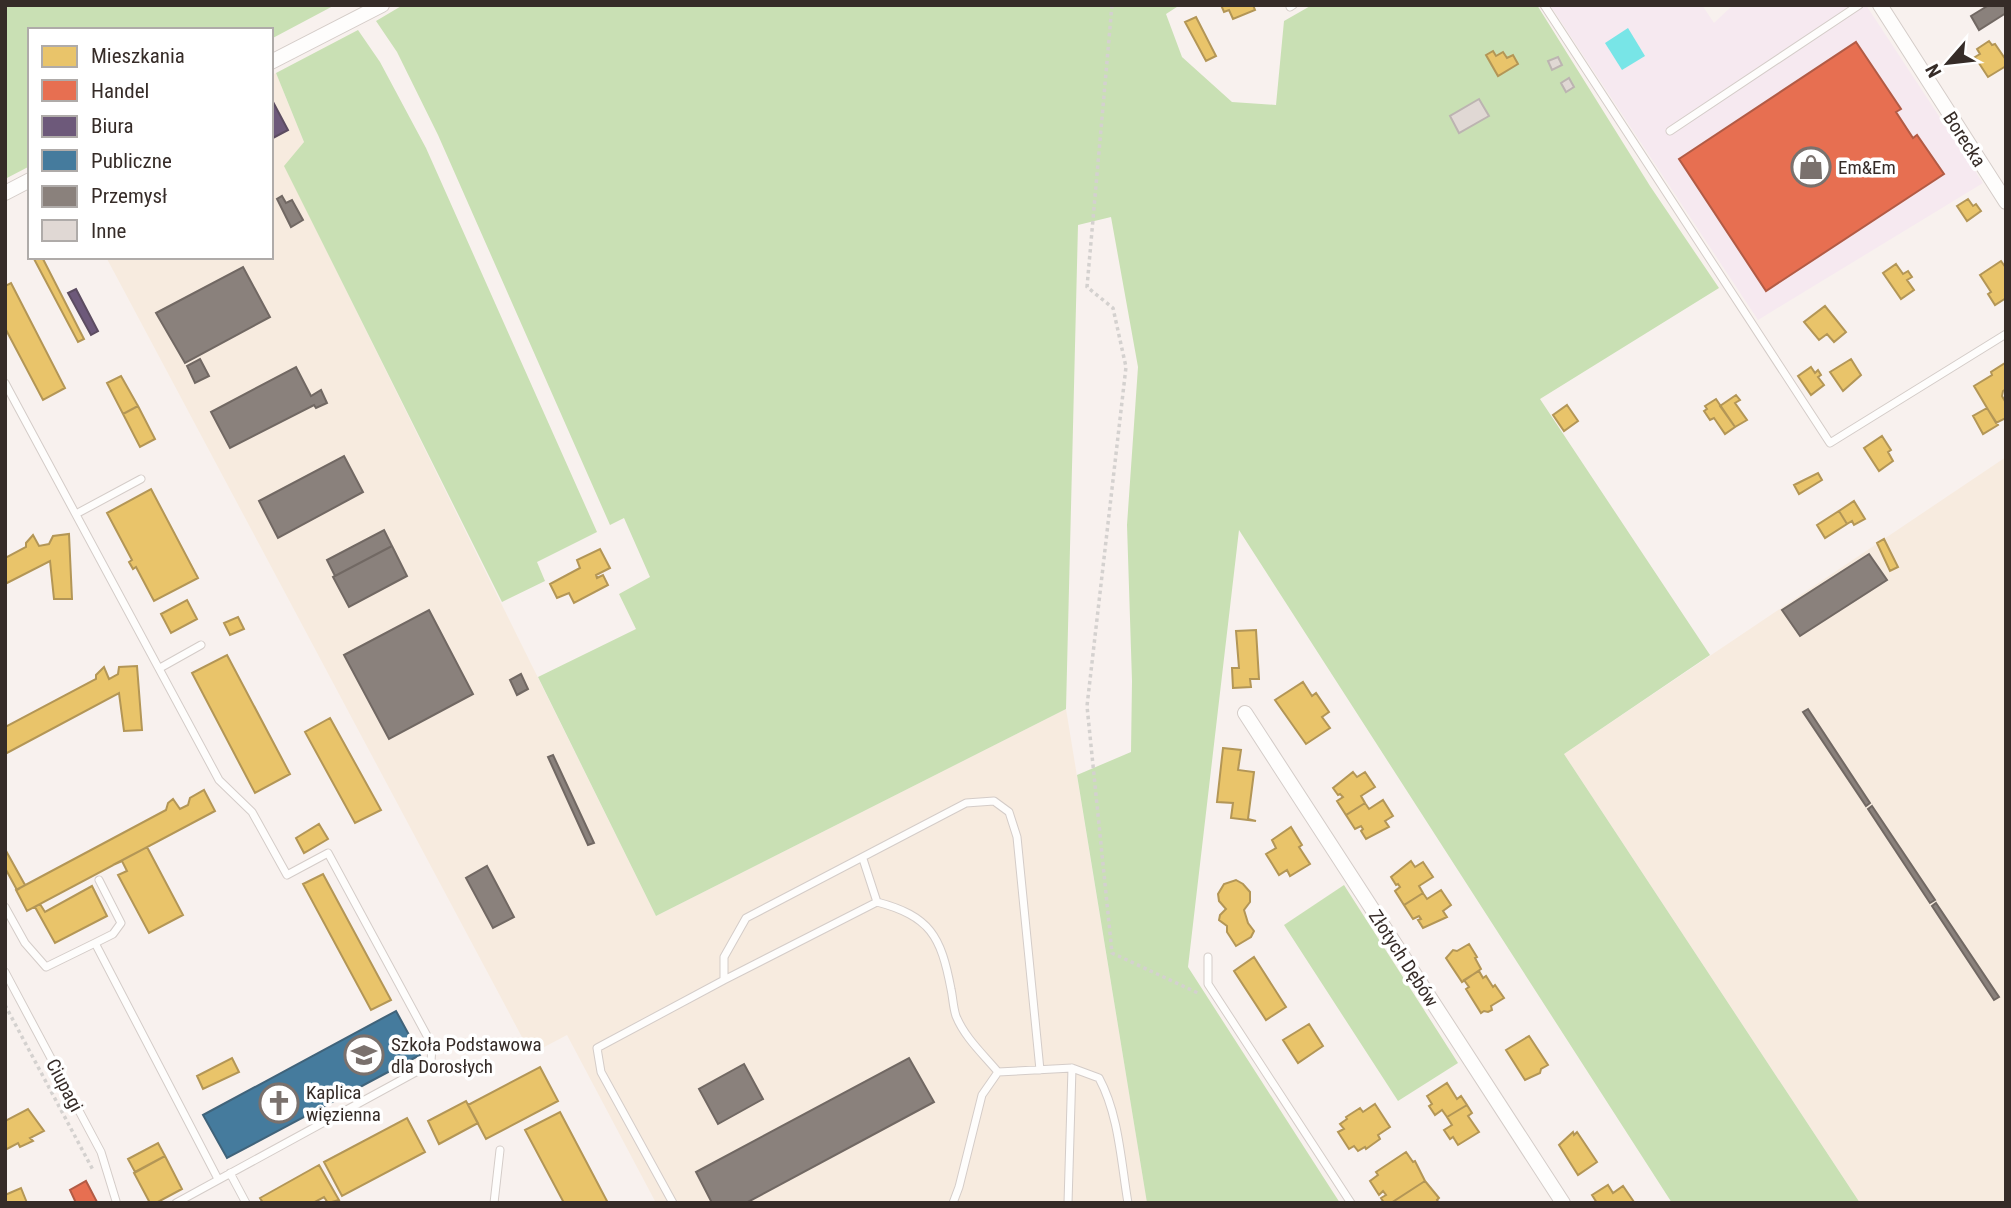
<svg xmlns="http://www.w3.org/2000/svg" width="2011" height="1208" viewBox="0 0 2011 1208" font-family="'Roboto Condensed',sans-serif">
	<rect width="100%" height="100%" fill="#f8f1ee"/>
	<path fill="#f6e9f0" d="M1550,5H1702L1714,23L1733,5H1866L1983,183L1758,320Z"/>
	<path fill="#f7ebdf" d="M276,73L304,142L285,167L656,916L1066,709L1147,1203H656L567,1035L531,1054L106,257H271V76Z
		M2006,457V1203H1860L1564,754Z"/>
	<path fill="#c9e0b4" d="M5,5H335L271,39V30H30V166L5,179Z
		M403,5H1180L1166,14L1182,57L1232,102L1276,105L1284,21L1312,5H1537L1650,186L1719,288L1540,399L1710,655L1564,754L1860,1203H1672L1239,530L1188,967L1340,1203H1147L1077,775L1131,752L1132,681L1127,525L1138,367L1111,217L1078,225L1066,709L656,916L538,677L636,629L619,594L650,577L624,518L610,525L438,135L397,52L376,21Z
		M358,30L380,62L426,148L597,532L537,562L545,581L502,602L284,166L304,142L276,73Z
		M1344,885L1458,1063L1398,1101L1284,925Z"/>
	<path fill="#78e5e7" d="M1628,28L1645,56L1622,70L1605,43Z"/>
	<path fill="#e9c46a" stroke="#b39656" stroke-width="2" d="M1221,5H1253L1255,10L1233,19L1229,10L1224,12Z
		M1196,17L1216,56L1206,61L1185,22Z
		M1989,41L1992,45L1995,44L2006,60V66L1988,77L1975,57L1980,54L1977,49Z
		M1493,51L1496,56L1503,52L1507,58L1513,55L1518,64L1498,76L1486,55Z
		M1968,199L1973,206L1976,204L1981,211L1967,221L1957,206Z
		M33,257H42L84,339L78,342Z
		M2001,261L2006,268V298L1995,305L1988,294L1991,292L1980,275Z
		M1896,264L1903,274L1908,271L1912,277L1907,280L1914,290L1901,299L1883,273Z
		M11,283L65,388L43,400L5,328V286Z
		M1825,306L1846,332L1834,342L1827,334L1819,340L1804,322Z
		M1851,359L1861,375L1843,391L1830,372Z
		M2005,363L2006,389L2003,391L2002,396L2006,403V418L1996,423L1974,386L1992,375L1991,372Z
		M1811,367L1815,373L1818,370L1821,375L1818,377L1824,385L1811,395L1798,376Z
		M121,376L138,406L123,414L107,383Z
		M1736,395L1740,400L1735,403L1747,420L1735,427L1720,406Z
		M1716,399L1735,427L1725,434L1714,418L1710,420L1704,411L1707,409L1705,406Z
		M1567,405L1578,421L1564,431L1553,415Z
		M138,406L155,439L140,447L123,414Z
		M1987,408L1998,425L1983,434L1973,416Z
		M1882,436L1891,450L1888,452L1893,461L1879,471L1864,448Z
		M1818,473L1822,480L1799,494L1794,485Z
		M151,489L198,578L154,601L136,567L133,569L129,562L132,560L107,513Z
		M1854,501L1865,519L1854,525L1852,521L1847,524L1839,511Z
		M1839,511L1847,524L1825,538L1817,525Z
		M69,534L72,599H54L50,561L5,584V558L26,547V543L33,535L39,546L49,544L53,536Z
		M1884,539L1898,567L1890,571L1877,543Z
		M600,549L610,568L596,575L597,578L603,575L608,585L574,603L569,593L557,598L550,584L580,568L577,560Z
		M187,600L197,619L171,633L161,614Z
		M238,617L244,629L230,635L224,623Z
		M1256,630L1259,679H1250L1251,687L1233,688L1232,668H1239L1236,631Z
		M227,655L290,774L255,793L192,673Z
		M137,666L142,730L124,731L119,693L5,754V727L96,679V675L104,667L109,679L118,674L119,667Z
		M1303,682L1312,696L1316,693L1329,712L1322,717L1330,728L1306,744L1275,700Z
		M330,718L381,810L355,823L305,732Z
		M1223,748L1241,750L1238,770L1254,772L1248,819L1256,821L1231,818L1233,803L1217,802Z
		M1353,772L1357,777L1365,772L1375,787L1361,796L1365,803L1346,815L1337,801L1343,797L1340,794L1338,795L1333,788Z
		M204,790L215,811L27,911L16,890L166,810L168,803L173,799L180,809L188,805L190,798Z
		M1383,800L1393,816L1385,821L1389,827L1366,839L1361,831L1363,829L1361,826L1355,829L1346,815L1365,803L1369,809Z
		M319,824L328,839L304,853L296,838Z
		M1291,827L1302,845L1299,847L1310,864L1290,876L1287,870L1279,875L1266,854L1276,848L1272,840Z
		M147,847L183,915L149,933L118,875L127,871L122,861L113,865Z
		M5,849L25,885L17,890L5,868Z
		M1411,861L1415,867L1423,862L1433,877L1419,886L1423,893L1404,905L1395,891L1400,887L1398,884L1396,885L1391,877Z
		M323,874L391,1000L371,1010L303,884Z
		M1236,880L1243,884L1250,892V902L1244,910L1248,923L1254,931L1251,937L1236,946L1227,932V926L1219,920L1220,915L1226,909L1219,901L1218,894L1224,884Z
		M92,886L107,916L55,943L35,907L40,904L45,912Z
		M1441,890L1451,905L1443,911L1447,917L1423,928L1418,920L1421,919L1419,916L1413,919L1404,905L1423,893L1427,899Z
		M1469,944L1477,957L1475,958L1481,969L1462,982L1446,958L1453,950L1457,951Z
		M1254,957L1286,1007L1266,1020L1234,971Z
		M1479,971L1483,978L1486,976L1493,987L1495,985L1504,998L1491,1006L1492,1010L1488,1012L1484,1011L1481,1013L1466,989L1469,987L1464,980Z
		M1309,1024L1323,1046L1298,1063L1283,1040Z
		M1529,1036L1548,1065L1541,1069L1540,1073L1525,1080L1506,1050Z
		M232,1058L239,1072L203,1089L197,1076Z
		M540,1067L558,1101L486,1139L468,1105Z
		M1447,1083L1457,1099L1461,1096L1467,1105L1447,1117L1442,1110L1435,1115L1429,1106L1432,1104L1427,1096Z
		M466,1101L478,1123L439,1144L428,1121Z
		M1375,1104L1390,1127L1378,1135L1380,1139L1366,1149L1365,1147L1358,1151L1354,1146L1349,1149L1338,1132L1344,1129L1340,1124L1347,1119L1346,1117L1360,1108L1363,1112Z
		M1467,1105L1472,1113L1468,1116L1479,1132L1458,1145L1453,1137L1450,1139L1444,1130L1452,1125L1447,1117Z
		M28,1109L44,1131L30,1138L33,1141L20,1147L18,1143L5,1150V1121Z
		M560,1112L608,1203H564L525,1130Z
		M407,1118L425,1152L342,1196L324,1162Z
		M1573,1132L1574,1135L1577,1132L1597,1162L1578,1175L1559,1145Z
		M158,1143L165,1156L135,1172L128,1159Z
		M1406,1152L1413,1162L1415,1161L1425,1181L1391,1203H1384L1381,1198L1386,1195L1383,1191L1379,1195L1370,1181L1378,1175L1376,1172Z
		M165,1156L182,1189L156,1203H150L134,1173Z
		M319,1165L339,1200L328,1203L324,1197L313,1203H263L260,1198Z
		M1425,1181L1439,1198L1437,1200L1439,1203H1391Z
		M1608,1185L1613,1193L1623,1186L1634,1202L1597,1203L1592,1195Z
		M21,1188L27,1203H5V1195Z"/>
	<path fill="#e76f51" stroke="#b25b45" stroke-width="2" d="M1856,42L1901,109L1896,112L1913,138L1917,135L1944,174L1766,291L1679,159Z
		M86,1181L97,1202L76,1203L70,1190Z"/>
	<path fill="#6d597a" stroke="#5c4c61" stroke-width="2" d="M272,100L288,130L271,139V101Z
		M76,289L98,331L91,335L68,293Z"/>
	<path fill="#457b9d" stroke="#40637a" stroke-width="2" d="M396,1011L420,1055L227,1158L203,1115Z"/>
	<path fill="#8a817c" stroke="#716863" stroke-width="2" d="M1989,5H2006V13L1979,30L1971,16Z
		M282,196L286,203L292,200L303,220L291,227L277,199Z
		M243,267L270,317L185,363L156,313Z
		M200,359L209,376L195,383L187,366Z
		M296,367L311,396L321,390L327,403L316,408L314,405L230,448L211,412Z
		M344,456L363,492L278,538L259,501Z
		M384,530L392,546L335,576L327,560Z
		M392,546L407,576L349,607L333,577Z
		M1869,554L1887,580L1800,636L1782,610Z
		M429,610L473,694L389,739L344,655Z
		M521,674L528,689L517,695L510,680Z
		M1808,709L1870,803L1866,806L1803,712Z
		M553,755L594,843L588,845L548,757Z
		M1872,806L1935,900L1930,903L1868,809Z
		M487,866L514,917L493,928L466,878Z
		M1936,903L1999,997L1994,1000L1932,906Z
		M909,1058L934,1102L746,1203H712L696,1172Z
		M744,1064L763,1099L718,1124L699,1089Z"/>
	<path fill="#e0d8d4" stroke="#bcb4b1" stroke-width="2" d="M1558,57L1562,65L1552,70L1548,61Z
		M1569,78L1574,87L1566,92L1561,83Z
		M1479,99L1489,116L1459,133L1450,116Z"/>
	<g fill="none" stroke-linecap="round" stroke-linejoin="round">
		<g stroke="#d4ccc8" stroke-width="9">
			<path id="lane" d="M1544,5L1830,443L2006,334
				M1290,7L1293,5
				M1670,131L1859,5
				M5,383L219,780L252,812L287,875L328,853L432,1045L431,1062L427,1066L176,1203
				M76,514L141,479
				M160,668L201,645
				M863,859L877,902
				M5,907L25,943L46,967L95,943L218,1179
				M95,943L113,934L121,923L99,880
				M1208,957V984L1351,1203
				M5,972L101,1152L116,1201
				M724,980L877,902C930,916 941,936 951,989C953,998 953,1007 956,1016C965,1038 983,1054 998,1072
				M1072,1068L1099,1078C1119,1115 1121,1162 1128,1203
				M998,1072L1072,1068L1068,1203
				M230,1173L246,1203
				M494,1203L500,1150
				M673,1203L601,1072L597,1048L724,980V957L746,918L966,803L994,801L1009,812L1017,837L1040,1070
				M953,1203L959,1187L982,1095L998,1072"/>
		</g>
		<g stroke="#d4ccc8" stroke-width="16">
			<path id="street" d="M1880,5L2006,202
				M271,62L382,5
				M5,193L30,180
				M1245,713L1563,1203"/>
		</g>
		<path stroke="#d4d1cf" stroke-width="3.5" stroke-dasharray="3.5 3.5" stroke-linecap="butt" d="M1112,5L1087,287L1113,308L1126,367L1087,706L1112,953L1200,994
			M5,1005L93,1170"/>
		<use href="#lane" stroke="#fefdfc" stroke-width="7"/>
		<use href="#street" stroke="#fefdfc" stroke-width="14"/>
	</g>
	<defs>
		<g id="shop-ring" transform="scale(2.0125)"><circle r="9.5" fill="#fff" stroke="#7a716d" stroke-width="1.5"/><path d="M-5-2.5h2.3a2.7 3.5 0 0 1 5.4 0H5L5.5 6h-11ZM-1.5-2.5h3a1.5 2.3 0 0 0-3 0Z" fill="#7a716d"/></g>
		<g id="school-ring" transform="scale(2.0125)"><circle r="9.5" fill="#fff" stroke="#7a716d" stroke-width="1.5"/><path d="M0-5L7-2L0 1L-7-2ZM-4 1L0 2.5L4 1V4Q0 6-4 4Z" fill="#7a716d"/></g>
		<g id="church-ring" transform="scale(2.0125)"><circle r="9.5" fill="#fff" stroke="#7a716d" stroke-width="1.5"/><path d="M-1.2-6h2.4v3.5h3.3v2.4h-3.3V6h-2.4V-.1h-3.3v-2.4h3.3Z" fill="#7a716d"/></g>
	</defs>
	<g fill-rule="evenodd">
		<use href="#shop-ring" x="1811" y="167"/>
		<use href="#school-ring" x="364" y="1055"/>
		<use href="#church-ring" x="279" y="1103"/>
	</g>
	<g text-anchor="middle" stroke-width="7" stroke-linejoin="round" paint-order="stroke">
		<g font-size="19" fill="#362c28" stroke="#fff">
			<text transform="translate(1965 139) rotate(57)" y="7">Borecka</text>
			<text transform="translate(1404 958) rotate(57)" y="7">Złotych Dębów</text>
			<text transform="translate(65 1085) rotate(62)" y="7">Ciupagi</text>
		</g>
		<g font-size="19" fill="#362c28" stroke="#fff" text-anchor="start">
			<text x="1838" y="174">Em&amp;Em</text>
			<text x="391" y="1051">Szkoła Podstawowa<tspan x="391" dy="22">dla Dorosłych</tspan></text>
			<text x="306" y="1099">Kaplica<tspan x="306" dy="22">więzienna</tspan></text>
		</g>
	</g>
	<rect width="2011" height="1208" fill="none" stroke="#362c28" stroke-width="14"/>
	<rect x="28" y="28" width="245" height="231" fill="#ffffff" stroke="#afaba9" stroke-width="2"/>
	<rect x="42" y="46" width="35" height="21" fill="#e9c46a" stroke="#afaba9" stroke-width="2"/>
	<text x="91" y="63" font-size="21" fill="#362c28">Mieszkania</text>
	<rect x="42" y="80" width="35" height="21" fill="#e76f51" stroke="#afaba9" stroke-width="2"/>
	<text x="91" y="98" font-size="21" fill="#362c28">Handel</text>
	<rect x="42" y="116" width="35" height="21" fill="#6d597a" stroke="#afaba9" stroke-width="2"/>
	<text x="91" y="133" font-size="21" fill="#362c28">Biura</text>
	<rect x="42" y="150" width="35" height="21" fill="#457b9d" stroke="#afaba9" stroke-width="2"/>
	<text x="91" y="168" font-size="21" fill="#362c28">Publiczne</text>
	<rect x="42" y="186" width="35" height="21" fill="#8a817c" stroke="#afaba9" stroke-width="2"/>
	<text x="91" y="203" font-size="21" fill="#362c28">Przemysł</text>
	<rect x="42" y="220" width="35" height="21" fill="#e0d8d4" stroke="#afaba9" stroke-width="2"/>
	<text x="91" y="238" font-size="21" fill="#362c28">Inne</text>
	<g transform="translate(1948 63) rotate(242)" stroke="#ffffff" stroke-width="5" paint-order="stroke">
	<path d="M0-5L12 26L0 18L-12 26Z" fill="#362c28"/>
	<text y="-10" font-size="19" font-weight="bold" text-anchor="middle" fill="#362c28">N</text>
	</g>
</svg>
